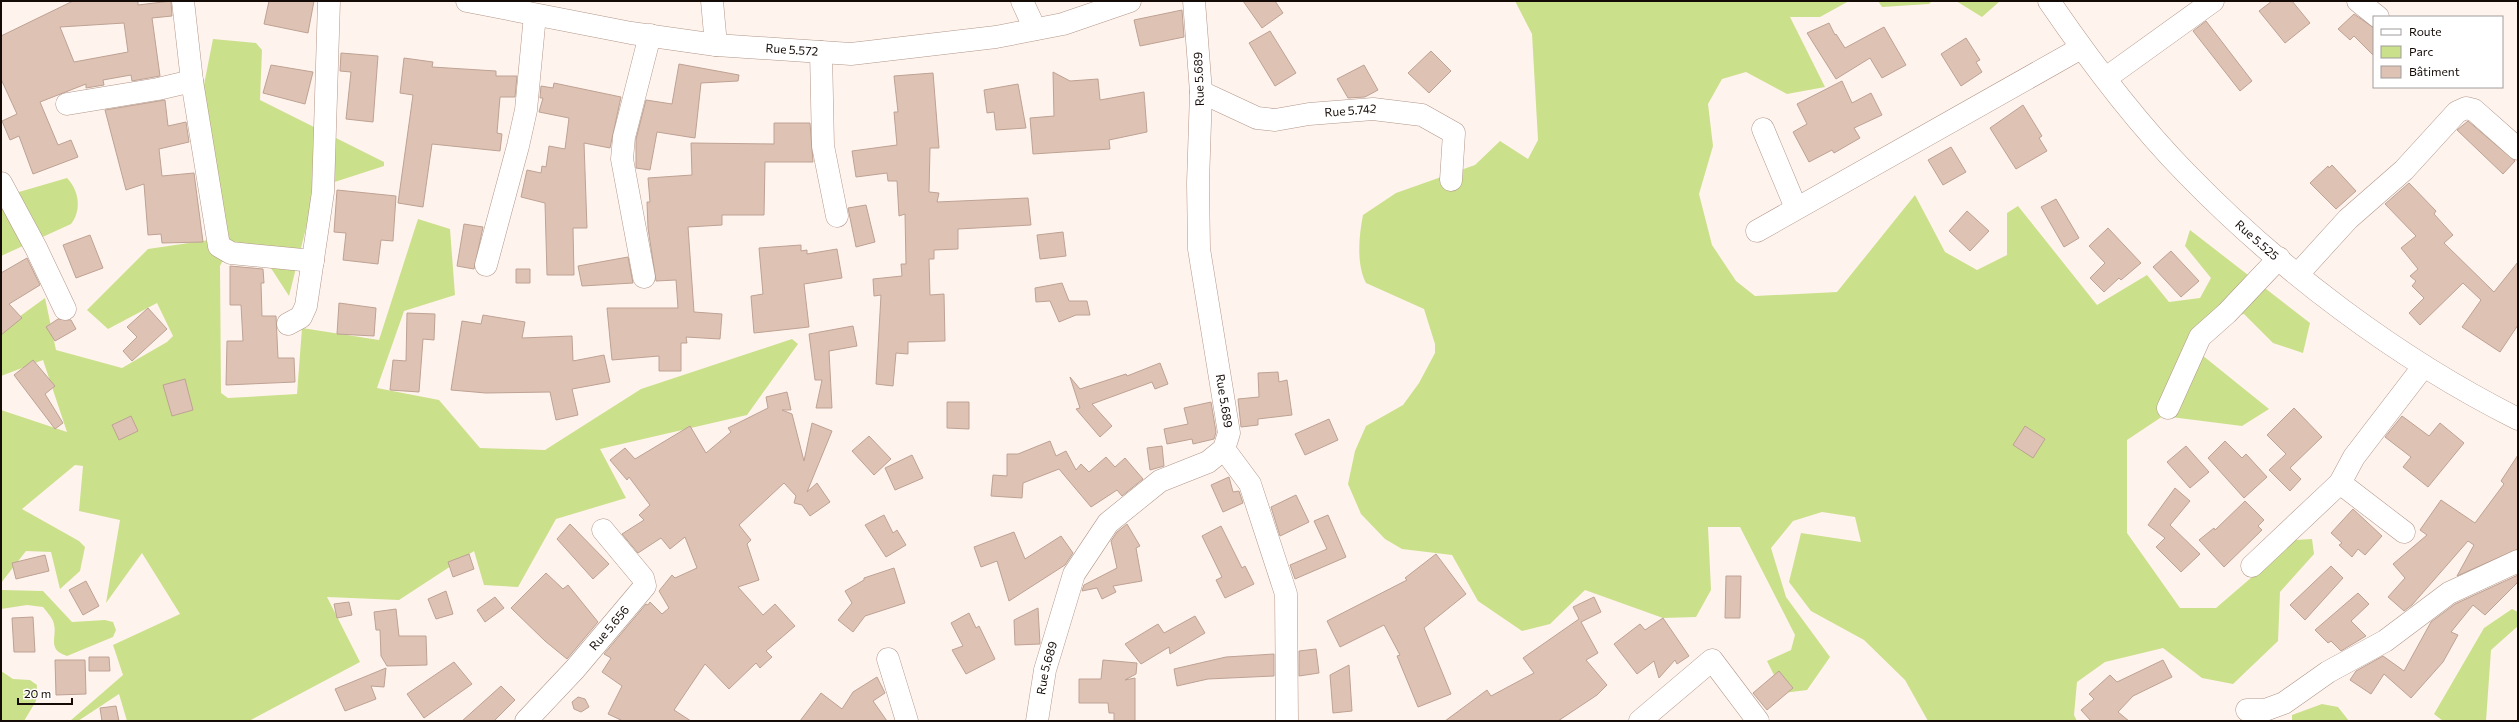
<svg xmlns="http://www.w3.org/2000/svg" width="2519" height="722" viewBox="0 0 2519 722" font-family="Commissioner,sans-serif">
	<rect width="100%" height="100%" fill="#fff3ed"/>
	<path fill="#cbe08b" d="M1515,1H1849L1820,17H1790L1825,87L1787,94L1746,72L1722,79L1708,104L1713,146L1699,194L1712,245L1736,281L1755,296L1837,292L1915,195L1945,252L1977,270L2007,255V213L2018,206L2097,305L2147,275L2169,302L2200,298L2211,278L2185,246L2190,230L2310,323L2303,353L2273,343L2244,314L2204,323L2197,351L2269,409L2242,426L2163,416L2127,440V533L2180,608H2216L2295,540L2312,539L2314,554L2280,592L2278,641L2233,684L2202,678L2163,648L2105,662L2077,682L2074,715L2077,721H1928L1905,680L1864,640L1811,611L1789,582L1801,533L1861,542L1855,517L1822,512L1793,521L1771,548L1786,597L1830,657L1807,690L1783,693L1767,661L1791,650L1795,635L1740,527H1708L1711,590L1696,617L1663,618L1585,590L1550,624L1522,631L1478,601L1452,555L1402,549L1385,539L1361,514L1348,484L1355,451L1366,426L1403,405L1419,383L1435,353V344L1424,309L1366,283C1356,264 1359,235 1363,215L1396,193L1475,165L1500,141L1528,159L1538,140L1532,34Z
		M1878,1H1932L1929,4L1882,7Z
		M1956,1H2000L1982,17Z
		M213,39L256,43L262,50L260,100L384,162V166L316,188L289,296L267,262H222L220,266L221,393L228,398L297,394L302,328L379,340L418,219L450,229L455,295L404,311L377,388L439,400L480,448L545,450L641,389L792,339L798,344L747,415L600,449L626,498L556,519L518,587L484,585L474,551L399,600L327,597L360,662L249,721H127L119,694L78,721H70L123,675L113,645L180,614L142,553L106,603L120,520L79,511L83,466L75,465L22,509L79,541L85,547L80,571L60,589L51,552L26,551L1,583V410L67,432L43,360L1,376V330L45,298L56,350L122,368L167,342L173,336L157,303L108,329L87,310L148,249L216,239L199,110Z
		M67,178C79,190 82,210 71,224L1,256V181L19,192Z
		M1,590L43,591L72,622L105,620L113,622L116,630L113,637L67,656C45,649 59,636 53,621C51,616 46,611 43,607L27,605L1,609Z
		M2512,609L2518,612V626L2491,650L2486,721H2443L2434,714L2484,628Z
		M1,671L13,679L30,680L37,685L36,701L24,721H1Z
		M2322,704L2338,707L2349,721H2292V715Z"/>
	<path fill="#dec2b3" stroke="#bea294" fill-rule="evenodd" d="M73,1H138V5L171,1L172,16L152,18L160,76L132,81L131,75L103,80L104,85L86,88V84L40,102L58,145L71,140L78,157L33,174L19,136L10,140L2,121L17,114L1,79V36ZM124,23L128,52L74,62L60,27Z
		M269,1H314L308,33L264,24Z
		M1243,1H1275L1283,13L1262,28Z
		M2272,1H2292L2310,23L2285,43L2259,11Z
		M1182,10L1184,37L1140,46L1134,20Z
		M2354,14L2374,28V56L2354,36L2350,40L2338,29Z
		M2206,21L2252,81L2240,91L2193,31Z
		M1829,23L1835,35L1836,34L1845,48L1884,27L1906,65L1882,78L1870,58L1836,79L1807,33Z
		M1270,31L1296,73L1275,86L1249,43Z
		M1966,38L1980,60L1976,62L1982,72L1961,86L1941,54Z
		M1431,51L1451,71L1429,93L1408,73Z
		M341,53L378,56L373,122L346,119L351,72L340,71Z
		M404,58L433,62L432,67L496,71V76H517L515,97H500L497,133L502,134L500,151L432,144L423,207L398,203L413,95L400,93Z
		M679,64L739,75L738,81L701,83L695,138L657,132L650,170L636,168V139L646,100L672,104Z
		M271,65L313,72L305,104L263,93Z
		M1364,65L1378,90L1365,97L1348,98L1337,79Z
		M1053,72L1070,81L1098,79L1100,100L1144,92L1147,132L1109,140L1110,149L1033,154L1030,118L1054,116Z
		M933,73L939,148H930L929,192L939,193L937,202L1028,198L1031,225L958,229V249L934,250V259H929L930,295L944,294L945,341L908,342V354L896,353L893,386L876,384L881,295L874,296L873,279L902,276L901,264H906L905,214L899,216L897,181H888L887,173L856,177L852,151L897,145L894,112H898L894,76Z
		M1842,81L1852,103L1871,93L1882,115L1854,128L1860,138L1834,153L1832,150L1809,162L1793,132L1807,124L1797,104Z
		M554,83L621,97L610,148L584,143L587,228H573L574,275H547L545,203L521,197L527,170L541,173L542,166L546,167L549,146L565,149L569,118L539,112L543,98H540L541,86L553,88Z
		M1018,84L1026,128L996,130L994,112L987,113L984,90Z
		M165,100L168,126L186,122L189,142L159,149L162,176L194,173L203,242L162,243L161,234L148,235L144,184L126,190L105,110Z
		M2023,105L2042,136L2039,138L2047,151L2016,169L1990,128Z
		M2468,121L2515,161L2503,174L2457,130Z
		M774,123H810L813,162H765L764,215H722V225L688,227L694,312L722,314L720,339L686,337L687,343H681V371H659V356L612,360L607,308H678L676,280L656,281L648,228L647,202H650L648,178L692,175L691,143L774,144Z
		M1951,147L1966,172L1943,185L1928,160Z
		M2332,165L2356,191L2336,209L2310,183L2328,166L2329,168Z
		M2409,183L2436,211L2434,214L2453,235L2444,243L2494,292L2518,262V325L2500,352L2462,327L2481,300L2463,283L2420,325L2409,313L2424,298L2412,286L2416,281L2410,276L2418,269L2401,248L2416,236L2385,204Z
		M337,190L396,196L393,241L381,240L378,264L343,260L346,233L334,232Z
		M2056,199L2079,238L2064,247L2041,207Z
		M866,205L875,242L856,247L848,208Z
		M1967,211L1989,231L1970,251L1949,231Z
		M464,224L483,227L474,269L457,266Z
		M2108,228L2141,263L2121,280L2119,278L2104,292L2090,278L2105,263L2089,246Z
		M1063,232L1066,256L1040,259L1037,235Z
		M90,235L103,268L76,278L63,245Z
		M801,245V251L807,250V254L837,249L842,278L804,284L809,327L754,333L751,296L763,294L759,248Z
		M2171,251L2199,281L2181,297L2153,267Z
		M628,257L633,283L582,286L578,266Z
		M27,258L40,285L9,304L22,318L1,335V273Z
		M230,266L263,269L264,283H261L262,316H276L278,358H294L295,382L226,385L227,341H243L241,305H230Z
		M516,269H530V283H516Z
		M1062,283L1069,301H1087L1090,315H1076L1059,322L1050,301L1036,302L1035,288Z
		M339,303L376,308L374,336L337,334Z
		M148,308L167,329L132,361L123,351L137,337L127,327Z
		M407,313L435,314L434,340L423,339L419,392L390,390L393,360L406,361Z
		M483,315L525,322L522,338L572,336L573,361L604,355L610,382L572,389L578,415L556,420L550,392L486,393L451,390L462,321L481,324Z
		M58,319L71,320L76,329L55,341L46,327Z
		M853,326L857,346L829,351L832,408H816L822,380H815L809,334Z
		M33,360L55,386L45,394L63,423L55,429L14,375Z
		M1160,363L1168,384L1155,389L1152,382L1092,404L1112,426L1100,437L1076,409L1080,408L1070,377L1080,389L1126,374L1127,376Z
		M1278,372L1279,382L1287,380L1292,415L1258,419V425L1241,427L1238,399L1259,397L1258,373Z
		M185,379L193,410L172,416L163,385Z
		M787,392L791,410H782L792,414L804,461L812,423L832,431L807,492L817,483L830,502L810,516L802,505L794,503L796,496L784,483L739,525L751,540L747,544L759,580L738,587L763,615L775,604L795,626L766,651L772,657L760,668L756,663L729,689L705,664L674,710L691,721H623L608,714L622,686L602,672L611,658L604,654L646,604L648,605L650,602L662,614L669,608L659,591L672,575L675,578L697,568L685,537L670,549L661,538L638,553L622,534L644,520L639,515L650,505L629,477L627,480L610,460L625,448L635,459L690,426L706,453L731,432L728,428L768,408L766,397Z
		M947,402H969V429L947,428Z
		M1211,402L1216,432L1214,439L1193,444L1192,439L1167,444L1164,429L1188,424L1184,408Z
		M2294,408L2322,437L2290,468L2301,479L2290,491L2269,470L2286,454L2267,435Z
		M131,416L138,431L119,440L112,425Z
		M2402,416L2429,436L2440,423L2464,443L2428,487L2403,467L2411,457L2385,437Z
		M1329,419L1338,440L1305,455L1295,434Z
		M2025,426L2045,439L2033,458L2013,445Z
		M869,436L891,459L874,475L852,451Z
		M1050,441L1056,456L1066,451L1076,470L1081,464L1089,472L1106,457L1115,467L1125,458L1143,479L1122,496L1117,490L1091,507L1059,469L1023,483L1022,498L991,496L993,475L1007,476V454H1018Z
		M2225,441L2242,458L2246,454L2267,477L2244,498L2208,458Z
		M1162,446L1164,466L1150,470L1147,448Z
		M2186,446L2209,472L2190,488L2167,462Z
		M912,455L923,478L895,490L885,468Z
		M2518,455V549L2457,576L2474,545L2468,541L2412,605L2404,611L2388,597L2405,578L2393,564L2427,535L2420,530L2441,500L2475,523L2504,484L2501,481Z
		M1229,477L1233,492L1239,491L1243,503L1223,512L1211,485Z
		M2175,488L2190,501L2170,525L2200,554L2181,572L2156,547L2165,538L2148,525Z
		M1296,495L1309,522L1280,536L1271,507Z
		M2245,501L2264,520L2258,526L2262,530L2224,567L2199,540L2214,528L2215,530Z
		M2353,509L2382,536L2365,555L2358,549L2352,557L2339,545L2342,543L2331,533Z
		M884,515L893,533L897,530L906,545L886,557L865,525Z
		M1328,515L1346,557L1295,579L1290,565L1327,549L1314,521Z
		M570,524L609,564L593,579L557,539Z
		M1127,524L1140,546L1136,548L1142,581L1113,586L1116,592L1102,599L1097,588L1082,591L1084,585L1117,568L1111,541L1117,532Z
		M1221,526L1242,568L1245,566L1254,584L1225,598L1216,580L1222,577L1202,536Z
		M1014,532L1025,559L1061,536L1073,553L1065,565L1009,601L997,561L981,567L974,547Z
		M469,554L474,569L453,577L448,562Z
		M1436,554L1466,594L1424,628L1451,694L1418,707L1397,656L1400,655L1384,625L1340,647L1327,621L1407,580L1405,578Z
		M45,555L49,571L16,579L12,563Z
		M2331,566L2343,578L2305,620L2290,605Z
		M894,568L905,603L865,616L853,632L838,620L852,603L845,591L864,580V578Z
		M546,573L563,589L568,585L598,622L567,659L545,641L511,608Z
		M2518,575V582L2485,615L2473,605L2451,632L2458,635L2443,662L2411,698L2384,674L2371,694L2350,680L2356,671L2383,656L2404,671L2431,622L2455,604Z
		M1726,576H1741L1740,618H1725Z
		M86,581L99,606L83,615L69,590Z
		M446,591L453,614L436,619L428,599Z
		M2358,593L2369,604L2351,621L2366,636L2341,651L2331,641L2328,643L2315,630Z
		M495,597L504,608L485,622L477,610Z
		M1594,597L1601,612L1581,622L1598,653L1586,660L1607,685L1597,695L1558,721H1445L1487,690L1491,696L1534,673L1523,658L1579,619L1573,607Z
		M349,602L352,615L337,618L334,604Z
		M1038,608L1040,644L1015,645L1014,620Z
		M396,609L399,636H426L427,665L387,666L381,656L380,630H376L374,612Z
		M969,613L976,628L979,626L995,659L966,674L952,650L963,646L951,623Z
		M1195,616L1205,633L1170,654L1169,647L1141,664L1125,644L1158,624L1164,633Z
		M33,617L35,652H14L12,618Z
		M1663,618L1689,656L1677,664L1675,660L1659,678L1654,661L1637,674L1614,644L1640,624L1645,630Z
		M1316,649L1319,673L1299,676V651Z
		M1274,654V676L1208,679L1177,686L1174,669L1226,657Z
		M89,657H109L110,671H89Z
		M55,660H85L86,694L56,695Z
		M1103,660L1137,663L1136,674L1125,680L1135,678V721H1114V713H1109L1108,703H1079V679H1101Z
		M2163,660L2172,677L2133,696L2118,712L2129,721H2091L2081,710L2094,699L2089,694L2110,675L2117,682Z
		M454,662L472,684L424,718L407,694Z
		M1349,665L1352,711L1333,713L1330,675Z
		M386,668L384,687L371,686L376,699L345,711L335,689Z
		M1779,671L1793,688L1767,710L1753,693Z
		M877,677L885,693L873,701L887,721H800L821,693L842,709L853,692Z
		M501,686L515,700L494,721H462Z
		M578,697L585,699L589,707L581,712L574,709L572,702Z
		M116,706L119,721H102L100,708Z"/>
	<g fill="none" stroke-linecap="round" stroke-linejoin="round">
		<g stroke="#b29789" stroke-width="23">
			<g id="minor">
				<path id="s1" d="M467,1L631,33L716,45L851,54L996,37L1063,24L1130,1"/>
				<path d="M712,1L716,45"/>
				<path d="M1022,1L1035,29"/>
				<path id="s2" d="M2049,1C2090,61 2135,121 2186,173C2280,270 2398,359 2518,419"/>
				<path d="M2358,1L2378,17"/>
				<path d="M821,52L823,146L837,216"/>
				<path d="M2106,78L2213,1"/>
				<path d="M192,81L219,246L231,253L313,261"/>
				<path id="s3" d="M1201,92L1257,118L1275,120L1309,114L1373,109L1422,115L1454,133L1451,180"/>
				<path d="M67,104L158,89L192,81L183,1"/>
				<path d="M1763,129L1796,208"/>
				<path d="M1,183L36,248L65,309"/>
				<path d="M1757,231L2081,48"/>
				<path d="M486,265L518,146L526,110L535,15"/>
				<path d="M2298,274L2348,219L2404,170L2457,112L2466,108L2474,110L2518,149"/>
				<path d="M644,277L622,159L624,137L650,35"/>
				<path d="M288,324L301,317L306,306L323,192L329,1"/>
				<path d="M2168,408L2200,337L2227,313L2279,258"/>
				<path d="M1224,449L1250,484L1286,594L1287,721"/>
				<path d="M2340,483L2404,532"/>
				<path d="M2252,566L2340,483L2354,457L2423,367"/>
				<path d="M888,659L907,721"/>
				<path d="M2247,710H2265L2284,703L2328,672L2385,641L2449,593L2518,561"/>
				<path id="s4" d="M526,721L575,669L645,586L643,578L603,530"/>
				<path id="s5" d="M1037,721L1045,670L1074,574L1108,523L1160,481L1208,462L1224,449L1229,433L1199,249L1198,183L1201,92L1194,1"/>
				<path d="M1640,721L1712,660L1758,721"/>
			</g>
		</g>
		<use href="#minor" stroke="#fff" stroke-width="22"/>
	</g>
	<g text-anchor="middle" stroke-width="3" stroke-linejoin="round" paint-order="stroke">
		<g font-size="12" fill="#140b07" stroke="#fff">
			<text dy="4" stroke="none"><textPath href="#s1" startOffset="329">Rue 5.572</textPath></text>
			<text transform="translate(1199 79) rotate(-92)" y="4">Rue 5.689</text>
			<text dy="4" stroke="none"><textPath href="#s3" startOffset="156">Rue 5.742</textPath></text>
			<text dy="4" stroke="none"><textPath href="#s2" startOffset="318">Rue 5.525</textPath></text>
			<text transform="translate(1224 401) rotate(81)" y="4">Rue 5.689</text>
			<text dy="4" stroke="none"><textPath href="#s4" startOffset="125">Rue 5.656</textPath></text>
			<text dy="4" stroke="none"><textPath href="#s5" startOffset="54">Rue 5.689</textPath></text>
		</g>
	</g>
	<rect width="2519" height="722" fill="none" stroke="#140b07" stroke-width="4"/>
	<rect x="2373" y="16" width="130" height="72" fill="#ffffff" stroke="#a19d9c"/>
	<rect x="2381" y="29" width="20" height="6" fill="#ffffff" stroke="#a19d9c"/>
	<text x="2409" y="36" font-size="12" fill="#140b07">Route</text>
	<rect x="2381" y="46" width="20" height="12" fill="#cbe08b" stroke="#a19d9c"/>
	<text x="2409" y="56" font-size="12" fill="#140b07">Parc</text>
	<rect x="2381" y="66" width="20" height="12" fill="#dec2b3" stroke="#a19d9c"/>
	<text x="2409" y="76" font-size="12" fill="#140b07">Bâtiment</text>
	<path d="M18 698v6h54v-6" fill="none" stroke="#140b07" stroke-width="2"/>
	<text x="24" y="698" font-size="12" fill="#140b07" stroke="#ffffff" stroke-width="3" paint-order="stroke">20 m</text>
</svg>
